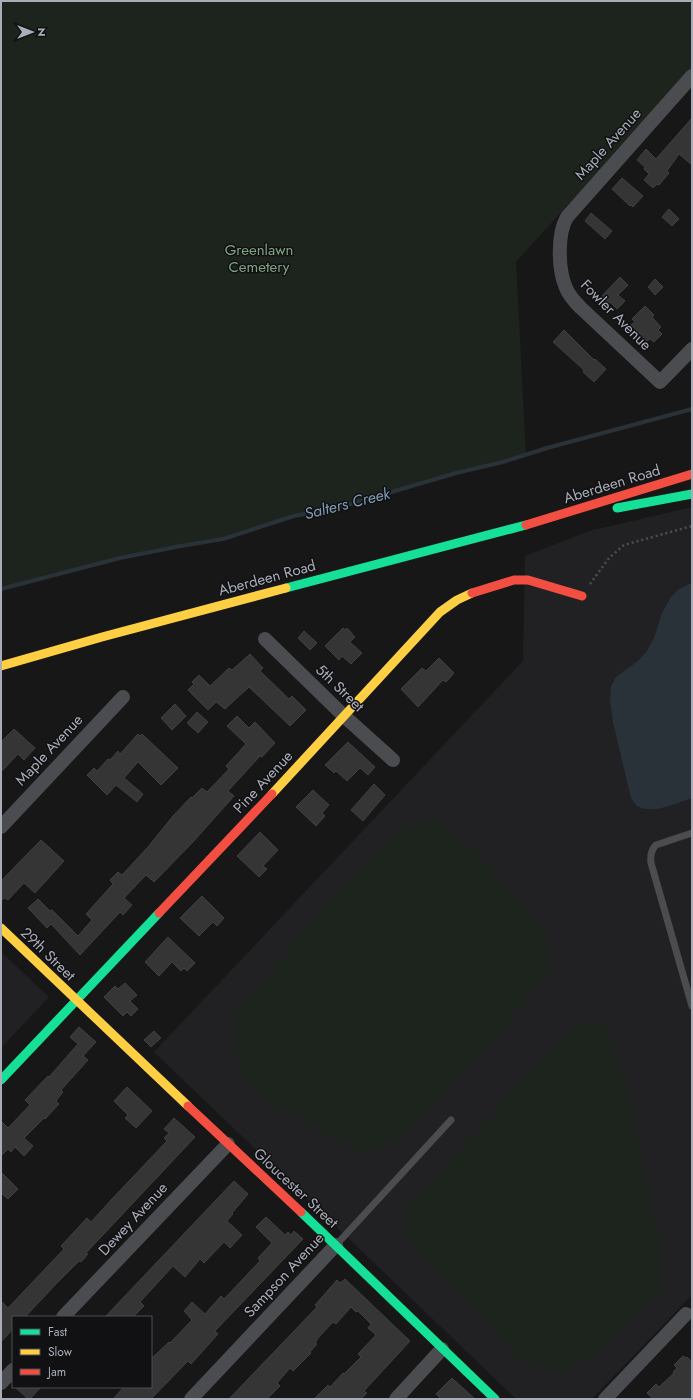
<svg xmlns="http://www.w3.org/2000/svg" width="693" height="1400" viewBox="0 0 693 1400" font-family="Jost,sans-serif">
	<rect width="100%" height="100%" fill="#171717"/>
	<path fill="#212123" d="M692,507V1295L592,1399H516L154,1052L523,661L525,556L589,531Z
		M1,952L49,997L1,1048Z"/>
	<path fill="#1d241e" d="M1,1H692V68L516,262L526,455L503,462L456,473L344,506L294,516L223,539L181,546L120,558L1,589Z
		M436,817L482,857L547,934L548,976L481,1052L407,1134L366,1155L270,1103L240,1079L233,1016L363,862L401,831Z
		M604,1021L626,1078L644,1170L660,1241L662,1288L605,1344L564,1375L524,1364L430,1266L403,1233L409,1202L578,1025Z"/>
	<path fill="#2a3239" d="M692,583V798C676,803 653,815 637,806C635,804 633,801 631,798L613,722L610,699L611,686L616,677L638,661L647,651L654,638L662,613L671,597L679,589Z"/>
	<g fill="none" stroke-linecap="round" stroke-linejoin="round">
		<path stroke="#2a3239" stroke-width="4" d="M1,589L120,558L181,546L223,539L294,516L344,506L456,473L503,462L547,448L692,409"/>
	</g>
	<path fill="#353536" stroke="#3f4043" d="M692,118V165L679,154L667,171L669,173L659,185L657,184L653,188L644,180L649,174L644,169L645,167L637,160L646,149L656,159Z
		M622,178L643,196L633,207L631,205L630,206L612,189Z
		M669,209L679,219L672,226L662,217Z
		M591,213L612,231L605,239L585,221Z
		M620,277L628,285L618,295L625,301L617,309L610,302L606,307L599,299Z
		M655,279L663,287L655,295L648,287Z
		M645,306L654,315L652,317L661,327L658,330L662,334L654,342L650,339L647,341L631,325L635,322L632,319Z
		M564,330L594,360L595,359L606,369L594,382L583,372L584,370L553,342Z
		M343,628L345,630L347,628L355,637L350,642L362,653L351,664L342,656L339,660L325,646Z
		M304,631L317,643L310,650L298,638Z
		M250,654L263,668L260,671L289,699L292,696L306,710L290,726L249,687L225,709L216,702L208,710L188,690L194,684L192,682L199,675L210,686L229,668L232,670Z
		M439,658L454,673L446,682L443,680L418,707L401,689L422,668L426,671Z
		M175,704L186,716L172,730L161,718Z
		M197,712L208,722L198,733L187,723Z
		M237,716L249,728L255,722L275,743L262,757L260,756L228,791L234,796L193,842L154,882L146,875L124,898L132,905L123,915L120,912L80,955L51,924L47,928L28,908L38,899L50,911L52,910L78,936L92,920L86,914L113,884L110,880L118,872L122,875L148,847L173,816L191,797L192,798L202,788L207,792L229,769L226,766L246,744L227,726Z
		M14,729L35,748L24,760L18,754L1,772V742Z
		M138,734L140,736L142,734L178,768L161,785L138,762L124,778L143,794L137,802L116,785L107,795L87,775L94,768L97,771L108,759L110,760L118,751L120,754Z
		M348,742L375,767L368,775L360,768L347,781L336,771L334,773L325,765Z
		M374,784L385,795L363,821L351,810Z
		M313,790L329,805L322,813L325,816L316,826L296,807Z
		M260,832L278,850L263,866L267,869L259,877L237,856Z
		M41,840L64,861L35,893L24,883L8,900L5,898L1,900V881Z
		M202,896L224,918L217,926L213,922L199,936L180,918Z
		M168,937L195,963L187,971L184,968L181,971L172,962L159,976L145,962Z
		M125,983L137,995L130,1001L138,1009L131,1016L127,1012L123,1016L104,997L115,986L118,989Z
		M79,1027L96,1042L83,1056L88,1060L61,1090L63,1092L56,1101L59,1104L45,1119L44,1118L24,1138L33,1146L24,1156L15,1147L11,1152L8,1149L1,1156V1121L8,1128L30,1105L25,1100L48,1076L49,1077L78,1044L70,1037Z
		M154,1031L161,1038L151,1047L144,1040Z
		M127,1087L152,1111L136,1128L125,1118L128,1115L114,1101Z
		M174,1118L195,1137L86,1253L88,1254L81,1262L79,1261L57,1283L25,1317H13V1329L1,1342V1301L8,1308L64,1249L61,1246L87,1218L91,1222L111,1200L167,1141L164,1138L169,1133L164,1129Z
		M1,1172L18,1189L8,1199L1,1193Z
		M234,1181L248,1194L232,1213L233,1214L227,1221L242,1235L230,1248L224,1242L204,1263L200,1259L185,1277L173,1266L140,1302L144,1306L133,1317H105Z
		M266,1217L285,1235L288,1232L291,1235L294,1231L303,1239L215,1331L218,1334L191,1364L188,1361L151,1399H113L124,1387H151V1359L169,1342L170,1343L192,1320L184,1311L192,1302L205,1314L221,1296L224,1299L260,1261L258,1258L272,1243L256,1227Z
		M345,1279L410,1341L364,1391L367,1393L361,1399H314L328,1385L330,1387L343,1373L344,1374L361,1357L358,1354L376,1335L368,1328L371,1324L358,1311L356,1312L351,1307L336,1324L333,1322L319,1337L315,1343L317,1344L310,1352L311,1353L293,1371L290,1368L277,1383L280,1386L267,1399H229L317,1307L315,1305L337,1280L340,1283Z
		M683,1356L686,1358L687,1357L692,1362V1399H653L647,1393L656,1384L659,1387L674,1373L673,1372L677,1368L674,1365Z
		M452,1378L475,1399H441L436,1394Z
		M15,1387H41L30,1399H28Z"/>
	<g fill="none" stroke-linecap="round" stroke-linejoin="round">
		<path stroke="#4d4e52" stroke-width="2.5" stroke-dasharray="2 3" stroke-linecap="butt" d="M590,584L609,558L624,545L692,526"/>
		<path stroke="#4b4c50" stroke-width="7" d="M692,833L656,845C651,850 650,855 651,863L692,1006
			M337,1244L451,1120"/>
		<path stroke="#4b4c50" stroke-width="14" d="M692,76L567,217C557,234 558,270 566,288C569,296 575,302 581,308L660,382L692,349
			M265,639L344,716L393,760
			M1,827L123,697
			M63,1317L228,1144
			M1,1383L13,1370
			M191,1399L336,1245
			M396,1399L442,1349
			M605,1399L686,1314"/>
		<path stroke="#16e098" stroke-width="9" d="M617,508L692,494
			M286,588L526,525
			M1,1080L159,913
			M301,1212L495,1399"/>
		<path stroke="#ffcf43" stroke-width="9" d="M1,666L102,637L286,588
			M272,794L440,612L457,600L472,593
			M1,928L188,1106"/>
		<path stroke="#f24e42" stroke-width="9" d="M526,525L692,474
			M472,593L514,580H528L582,596
			M159,913L272,794
			M188,1106L301,1212"/>
	</g>
	<g text-anchor="middle" stroke-width="3" stroke-linejoin="round" paint-order="stroke">
		<g font-size="15" fill="#a8adb8" stroke="#111113">
			<text transform="translate(608 144) rotate(-48)" y="5">Maple Avenue</text>
			<text transform="translate(616 315) rotate(45)" y="5">Fowler Avenue</text>
			<text transform="translate(612 484) rotate(-17)" y="5">Aberdeen Road</text>
			<text transform="translate(267 578) rotate(-15)" y="5">Aberdeen Road</text>
			<text transform="translate(340 688) rotate(44)" y="5">5th Street</text>
			<text transform="translate(49 750) rotate(-47)" y="5">Maple Avenue</text>
			<text transform="translate(263 782) rotate(-47)" y="5">Pine Avenue</text>
			<text transform="translate(48 954) rotate(44)" y="5">29th Street</text>
			<text transform="translate(296 1188) rotate(43)" y="5">Gloucester Street</text>
			<text transform="translate(133 1219) rotate(-47)" y="5">Dewey Avenue</text>
			<text transform="translate(284 1275) rotate(-47)" y="5">Sampson Avenue</text>
		</g>
		<g font-size="15" fill="#7fa381" stroke="#111113">
			<text x="259" y="255">Greenlawn<tspan x="259" dy="17">Cemetery</tspan></text>
		</g>
		<g font-size="16" font-style="italic" fill="#7f9bb3" stroke="#111113">
			<text transform="translate(347 503) rotate(-14)" y="6">Salters Creek</text>
		</g>
	</g>
	<rect width="693" height="1400" fill="none" stroke="#a8adb8" stroke-width="4"/>
	<rect x="12" y="1316" width="140" height="72" fill="#111113" stroke="#4d4f55"/>
	<rect x="20" y="1329" width="20" height="6" fill="#16e098" stroke="#4d4f55"/>
	<text x="48" y="1336" font-size="12" fill="#a8adb8">Fast</text>
	<rect x="20" y="1349" width="20" height="6" fill="#ffcf43" stroke="#4d4f55"/>
	<text x="48" y="1356" font-size="12" fill="#a8adb8">Slow</text>
	<rect x="20" y="1369" width="20" height="6" fill="#f24e42" stroke="#4d4f55"/>
	<text x="48" y="1376" font-size="12" fill="#a8adb8">Jam</text>
	<g transform="translate(32 32) rotate(90)" stroke="#111113" stroke-width="3" paint-order="stroke">
	<path d="M0-3L7 15L0 10L-7 15Z" fill="#a8adb8"/>
	<text y="-6" font-size="11" font-weight="bold" text-anchor="middle" fill="#a8adb8">N</text>
	</g>
</svg>
